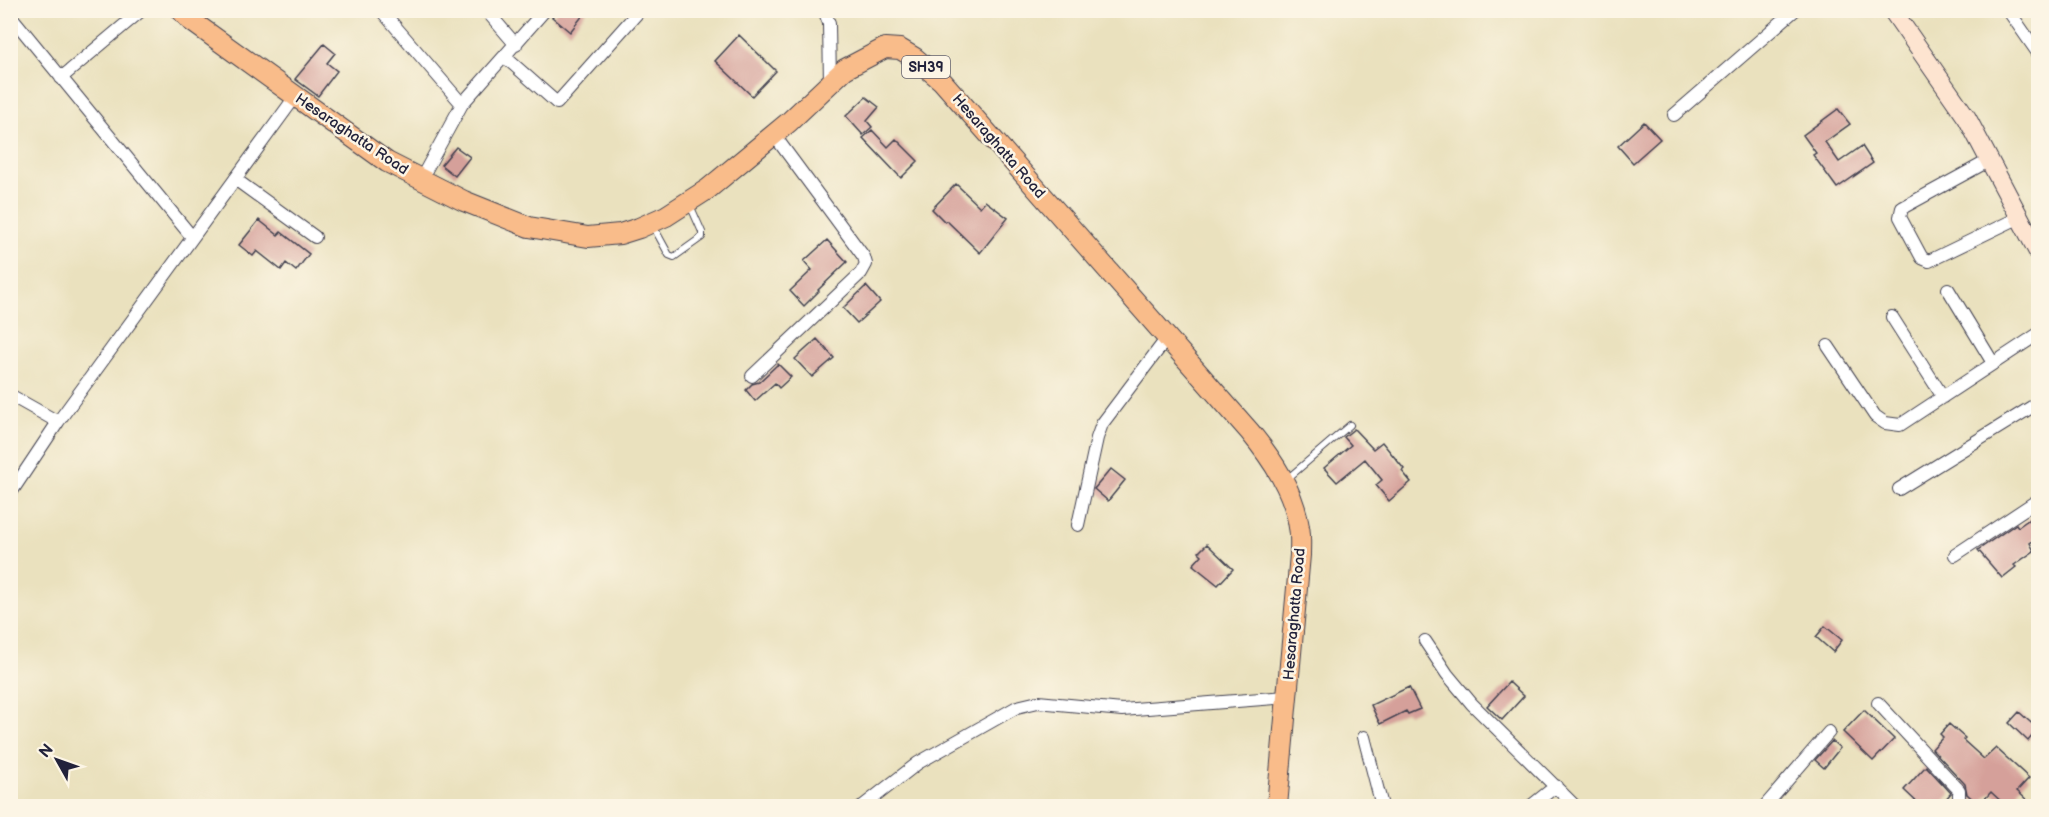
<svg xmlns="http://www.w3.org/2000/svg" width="2049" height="817" viewBox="0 0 2049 817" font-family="'Balsamiq Sans',sans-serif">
	<rect width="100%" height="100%" fill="#fcf5e5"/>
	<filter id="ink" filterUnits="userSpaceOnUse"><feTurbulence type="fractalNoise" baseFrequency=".0167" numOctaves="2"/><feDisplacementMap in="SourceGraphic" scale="12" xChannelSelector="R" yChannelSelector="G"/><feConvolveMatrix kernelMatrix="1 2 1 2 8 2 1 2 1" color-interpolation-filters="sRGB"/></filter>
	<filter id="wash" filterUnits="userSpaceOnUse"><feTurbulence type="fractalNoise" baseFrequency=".008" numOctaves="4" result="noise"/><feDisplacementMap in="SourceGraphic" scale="24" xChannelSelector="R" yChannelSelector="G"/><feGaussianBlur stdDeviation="1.35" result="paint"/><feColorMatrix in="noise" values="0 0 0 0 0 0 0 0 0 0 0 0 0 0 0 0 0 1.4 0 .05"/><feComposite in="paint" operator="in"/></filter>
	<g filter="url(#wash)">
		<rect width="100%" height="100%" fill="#eae1be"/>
		<g id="blocks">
			<path fill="#d5a09a" d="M558,10H587L570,32L552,17Z
				M739,35L776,71L752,96L715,61Z
				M324,44L335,53L327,63L337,71L318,96L295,79Z
				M866,97L879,107L867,121L872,127L863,135L846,116Z
				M1838,109L1850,124L1825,142L1839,162L1862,146L1873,163L1837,188L1813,155L1816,153L1803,135Z
				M1644,122L1660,139L1633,163L1618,146Z
				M872,130L888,147L896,139L918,161L901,178L863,138Z
				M456,147L470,157L455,176L441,165Z
				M956,184L980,207L985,201L1008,218L980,253L947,221L945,222L932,209Z
				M259,220L278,235L281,232L309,254L296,271L286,263L281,270L257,251L253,256L239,245Z
				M827,240L847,262L818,290L819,291L804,306L790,291L812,270L804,261Z
				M866,286L880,302L857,323L843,308Z
				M817,339L834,358L812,377L795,359Z
				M778,364L791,377L779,388L775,383L755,401L746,390L752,384L759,382Z
				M1354,429L1373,449L1382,442L1404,469L1402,471L1411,482L1389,501L1376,485L1382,480L1365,459L1337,482L1324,468L1351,445L1344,437Z
				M1111,469L1125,480L1108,501L1094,489Z
				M2038,513V537L2030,543L2034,551L2014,565L2016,567L2002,578L1978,550L2016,524L2018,527Z
				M1207,544L1233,569L1218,585L1193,565L1202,555L1199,552Z
				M1825,626L1842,640L1833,652L1816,637Z
				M1509,682L1524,696L1502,720L1487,706Z
				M1409,687L1420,709L1408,714L1406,711L1380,724L1371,705Z
				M1864,710L1894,739L1873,761L1843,732Z
				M2019,712L2038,729L2028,741L2009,723Z
				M1949,724L1965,738L1963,740L1984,759L1996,748L2029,778L2017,791L2027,800L2022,807H2007L1991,792L1979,805L1967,794L1965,784L1932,749L1943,737L1940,734Z
				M1832,741L1840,748L1824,768L1815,760Z
				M1926,766L1951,793L1939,807H1922L1904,790Z"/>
		</g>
	</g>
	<g filter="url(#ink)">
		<use href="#blocks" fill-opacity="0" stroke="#403f4f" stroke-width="1.5"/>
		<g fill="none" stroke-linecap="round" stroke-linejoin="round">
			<g stroke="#403f4f" stroke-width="8">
				<path id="lane" d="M652,224L669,255L674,257L702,237V232L690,205
					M1287,479L1350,425"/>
			</g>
			<g stroke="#403f4f" stroke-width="14">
				<path id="street" d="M381,10L462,104
					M486,10L516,45
					M824,10L829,23L830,83
					M2008,10L2038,53
					M10,15L192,237
					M505,57L557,103L640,10
					M61,78L142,10
					M1674,115L1795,10
					M1990,160L1902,208L1900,217L1922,258L1929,261L2020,217
					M235,179L315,237
					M421,179L462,104L545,10
					M1948,289L1993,363
					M1892,317L1943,397
					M1828,346L1875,416L1885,423L1900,425L2038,334
					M752,376L861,273L866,264L864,257L774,135
					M10,395L58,422
					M1899,489L2038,403
					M10,494L58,422L295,97
					M1078,525L1097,438L1102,424L1167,338
					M1955,555L2038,500
					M1425,641L1447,674L1472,704L1575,806
					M1878,703L1959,790V806
					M1364,737L1382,806
					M863,806L918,763L1017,707L1038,702L1122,710L1287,697
					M1531,806L1556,786
					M1765,806L1829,732"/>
			</g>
			<g stroke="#403f4f" stroke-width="20">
				<path id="secondary" d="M1892,10L1967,118L2038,252"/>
			</g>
			<g stroke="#403f4f" stroke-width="22">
				<path id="primary" d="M181,10L190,20L387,162L464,201L529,227L588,237L620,234L639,228L666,216L708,189L789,122L845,69L885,48L900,49L915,58L942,81L1250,432C1272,459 1294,491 1299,527C1301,536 1300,546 1300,555L1277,806"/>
			</g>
			<use href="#lane" stroke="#fff" stroke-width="6"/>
			<use href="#street" stroke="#fff" stroke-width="12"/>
			<use href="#secondary" stroke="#fde4d0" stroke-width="18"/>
			<use href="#primary" stroke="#f9bc8a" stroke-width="20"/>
		</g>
	</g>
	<g text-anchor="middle" stroke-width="5" stroke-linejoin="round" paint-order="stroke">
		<rect fill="#fcf5e5" stroke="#63616e" stroke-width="1.5" x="902" y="56" width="48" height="22" rx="4.5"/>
		<g font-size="14" font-weight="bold" fill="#22223b">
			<text x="926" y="72">SH39</text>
		</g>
		<g font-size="15" fill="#22223b" stroke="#fcf5e5">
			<text transform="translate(352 134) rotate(34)" y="5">Hesaraghatta Road</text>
			<text transform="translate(999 146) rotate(49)" y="5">Hesaraghatta Road</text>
			<text transform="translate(1294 614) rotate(-85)" y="5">Hesaraghatta Road</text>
		</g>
	</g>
	<rect width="2049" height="817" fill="none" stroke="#fcf5e5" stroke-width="36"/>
	<g transform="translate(57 760) rotate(310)" stroke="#fcf5e5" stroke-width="4.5" paint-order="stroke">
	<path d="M0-4.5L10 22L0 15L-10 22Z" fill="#22223b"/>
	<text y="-9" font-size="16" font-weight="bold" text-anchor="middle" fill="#22223b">N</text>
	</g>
</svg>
